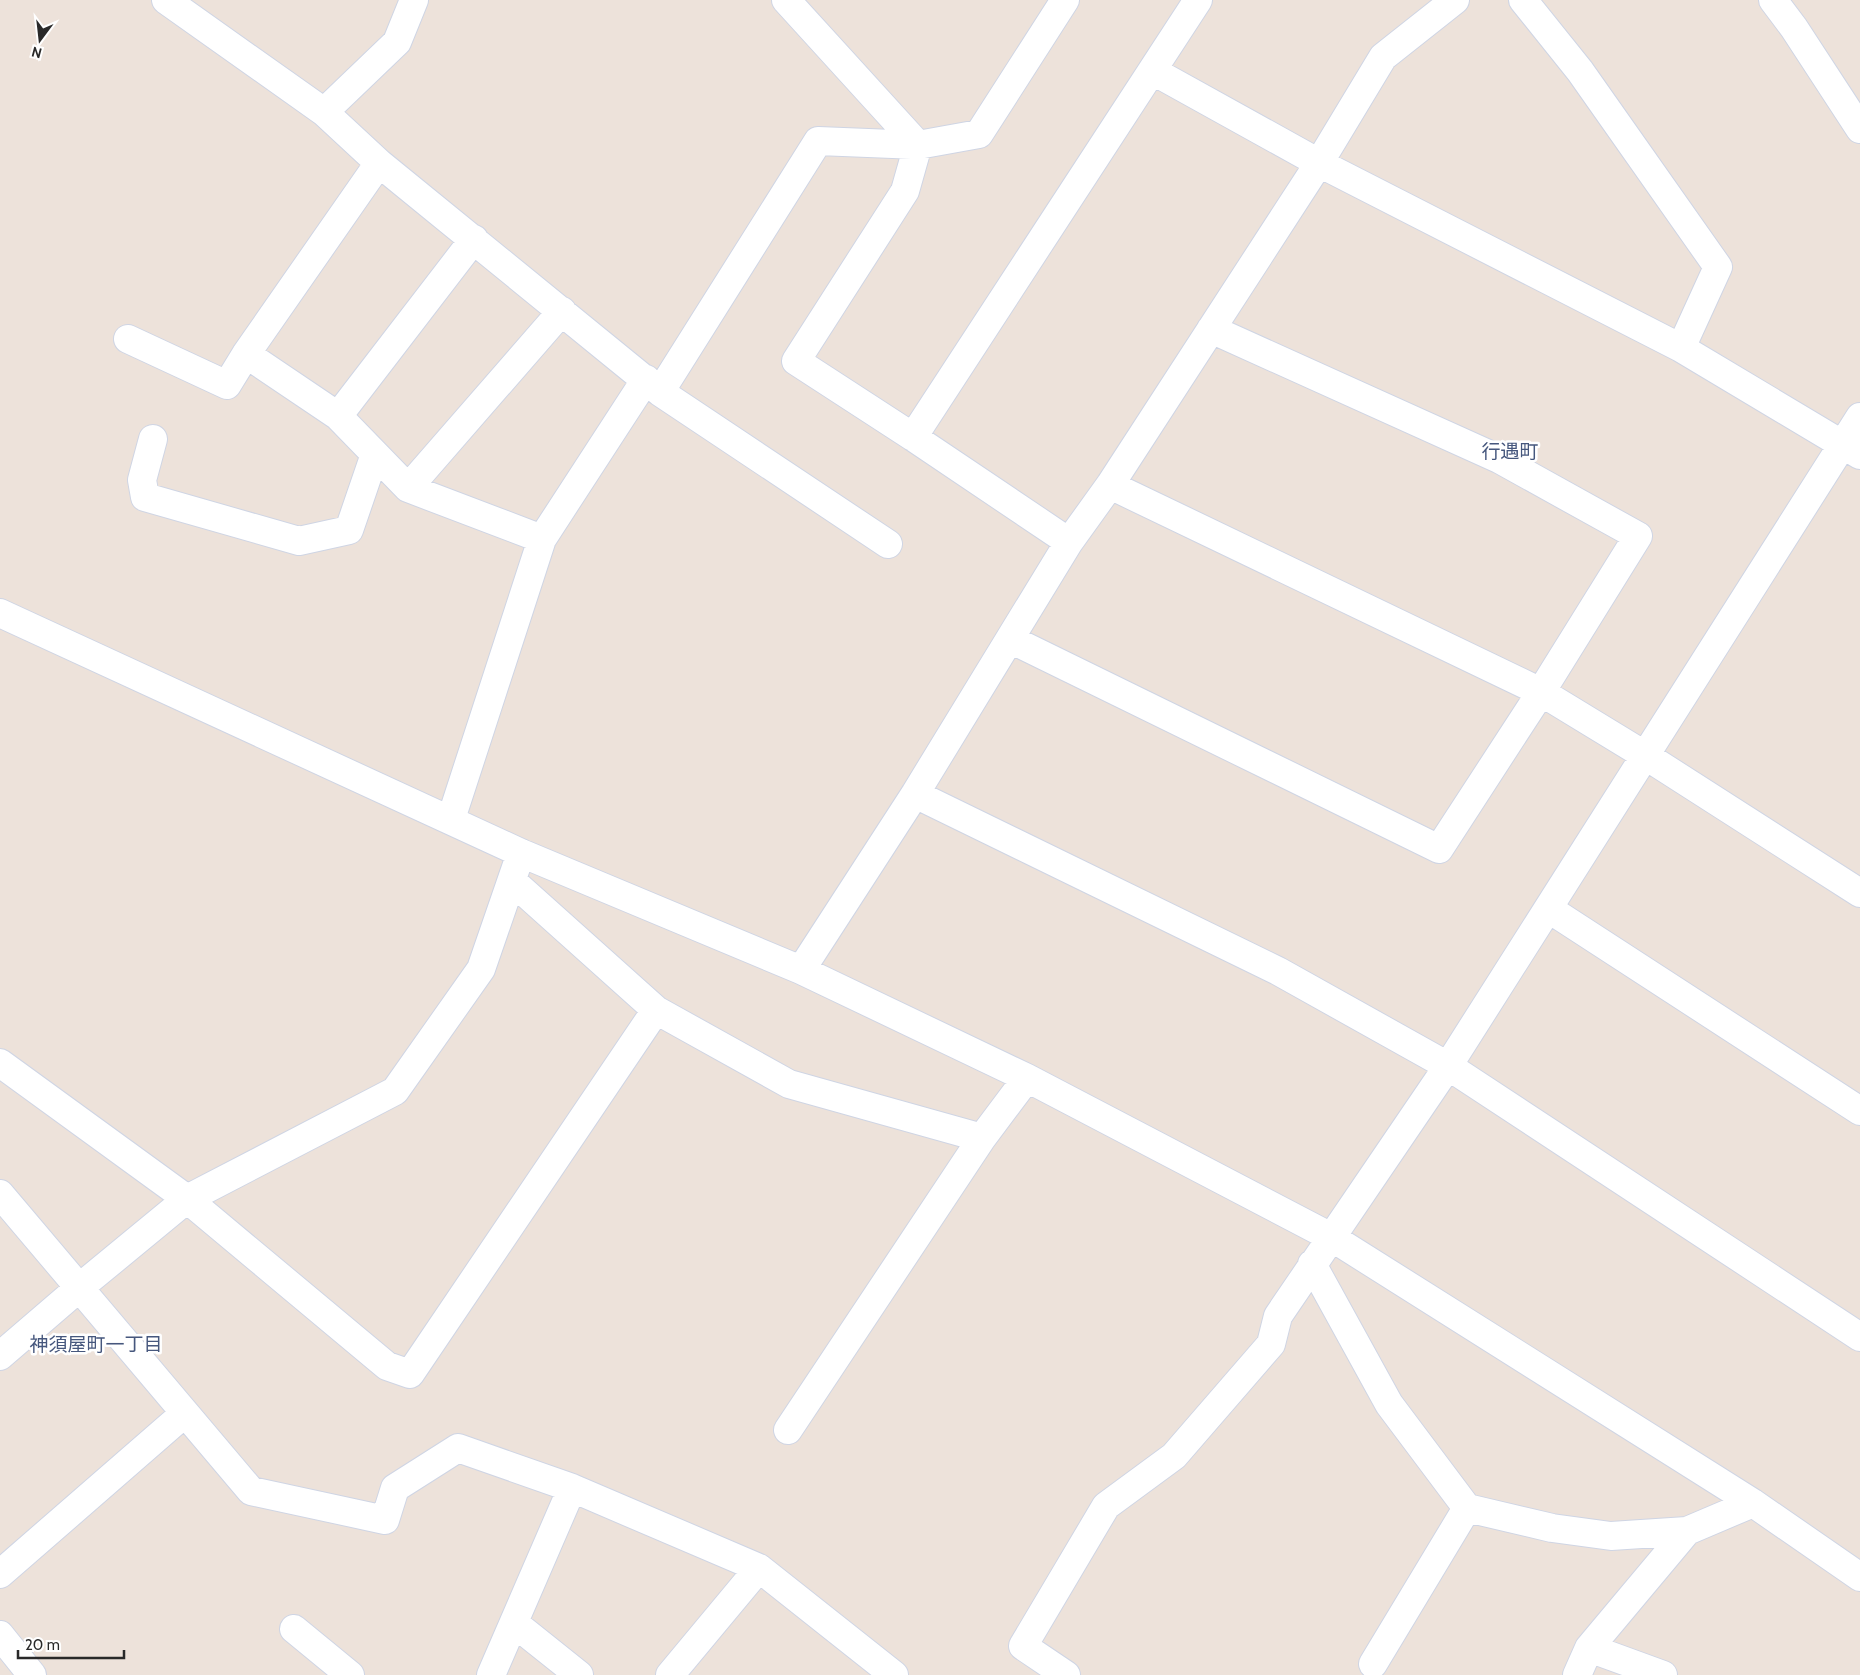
<svg xmlns="http://www.w3.org/2000/svg" width="1860" height="1675" viewBox="0 0 1860 1675" font-family="Cabin,'Noto Sans JP',sans-serif">
	<rect width="100%" height="100%" fill="#ede2da"/>
	<g fill="none" stroke-linecap="round" stroke-linejoin="round">
		<g stroke="#cfd5e4" stroke-width="30">
			<path id="street" d="M166,0L324,112L379,163L660,392L888,544
				M786,0L918,145L905,191L796,361L913,437
				M1523,0L1580,71L1718,267L1681,348
				M1773,0L1794,28L1860,129
				M1153,71L1319,163L1681,348L1860,455
				M324,112L397,42L414,0
				M128,339L227,385L246,354L379,163
				M246,354L338,416L408,488L542,539
				M660,392L818,141L918,145L979,134L1065,0
				M338,416L474,239
				M153,439L142,480L145,497L299,541L349,530L375,454
				M1110,485L1541,692L1646,756L1860,893
				M408,488L562,311
				M1069,542L913,437L1198,0
				M0,613L521,853L801,970L1027,1078L1331,1237L1753,1503L1860,1577
				M1010,639L1439,849L1541,692L1638,536L1499,459L1211,329
				M915,794L1278,971L1448,1066L1860,1337
				M451,819L542,539L646,379
				M512,881L656,1010L789,1084L982,1138L1027,1078
				M1549,909L1860,1111
				M801,970L915,794L1069,542L1110,485L1319,163L1383,57L1455,0
				M0,1063L187,1199L387,1366L410,1374L656,1010
				M0,1194L251,1491L385,1520L395,1488L458,1448L572,1488
				M1312,1264L1389,1404L1467,1508L1552,1528L1611,1536L1687,1531L1753,1503
				M0,1356L79,1288L187,1199L395,1091L481,969L521,853
				M788,1430L982,1138
				M0,1574L185,1413
				M514,1623L579,1675
				M294,1629L350,1675
				M0,1635L32,1675
				M1589,1648L1663,1675
				M1373,1664L1467,1508
				M491,1675L572,1488L759,1568L894,1675
				M670,1675L759,1568
				M1066,1675L1023,1646L1106,1506L1174,1456L1271,1344L1278,1316L1448,1066L1860,417
				M1577,1675L1589,1648L1687,1531"/>
		</g>
		<use href="#street" stroke="#fff" stroke-width="28"/>
	</g>
	<g text-anchor="middle" stroke-width="5" stroke-linejoin="round" paint-order="stroke">
		<g font-size="19" fill="#46577d" stroke="#fff">
			<text x="1510" y="458">行遇町</text>
			<text x="96" y="1351">神須屋町一丁目</text>
		</g>
	</g>
	<g transform="translate(40 40) rotate(195)" stroke="#ffffff" stroke-width="4" paint-order="stroke">
	<path d="M0-4L9 19L0 12L-9 19Z" fill="#292929"/>
	<text y="-8" font-size="14" font-weight="bold" text-anchor="middle" fill="#292929">N</text>
	</g>
	<path d="M18 1650v8h106v-8" fill="none" stroke="#292929" stroke-width="2.5"/>
	<text x="25" y="1650" font-size="15" fill="#292929" stroke="#ffffff" stroke-width="4" paint-order="stroke">20 m</text>
</svg>
